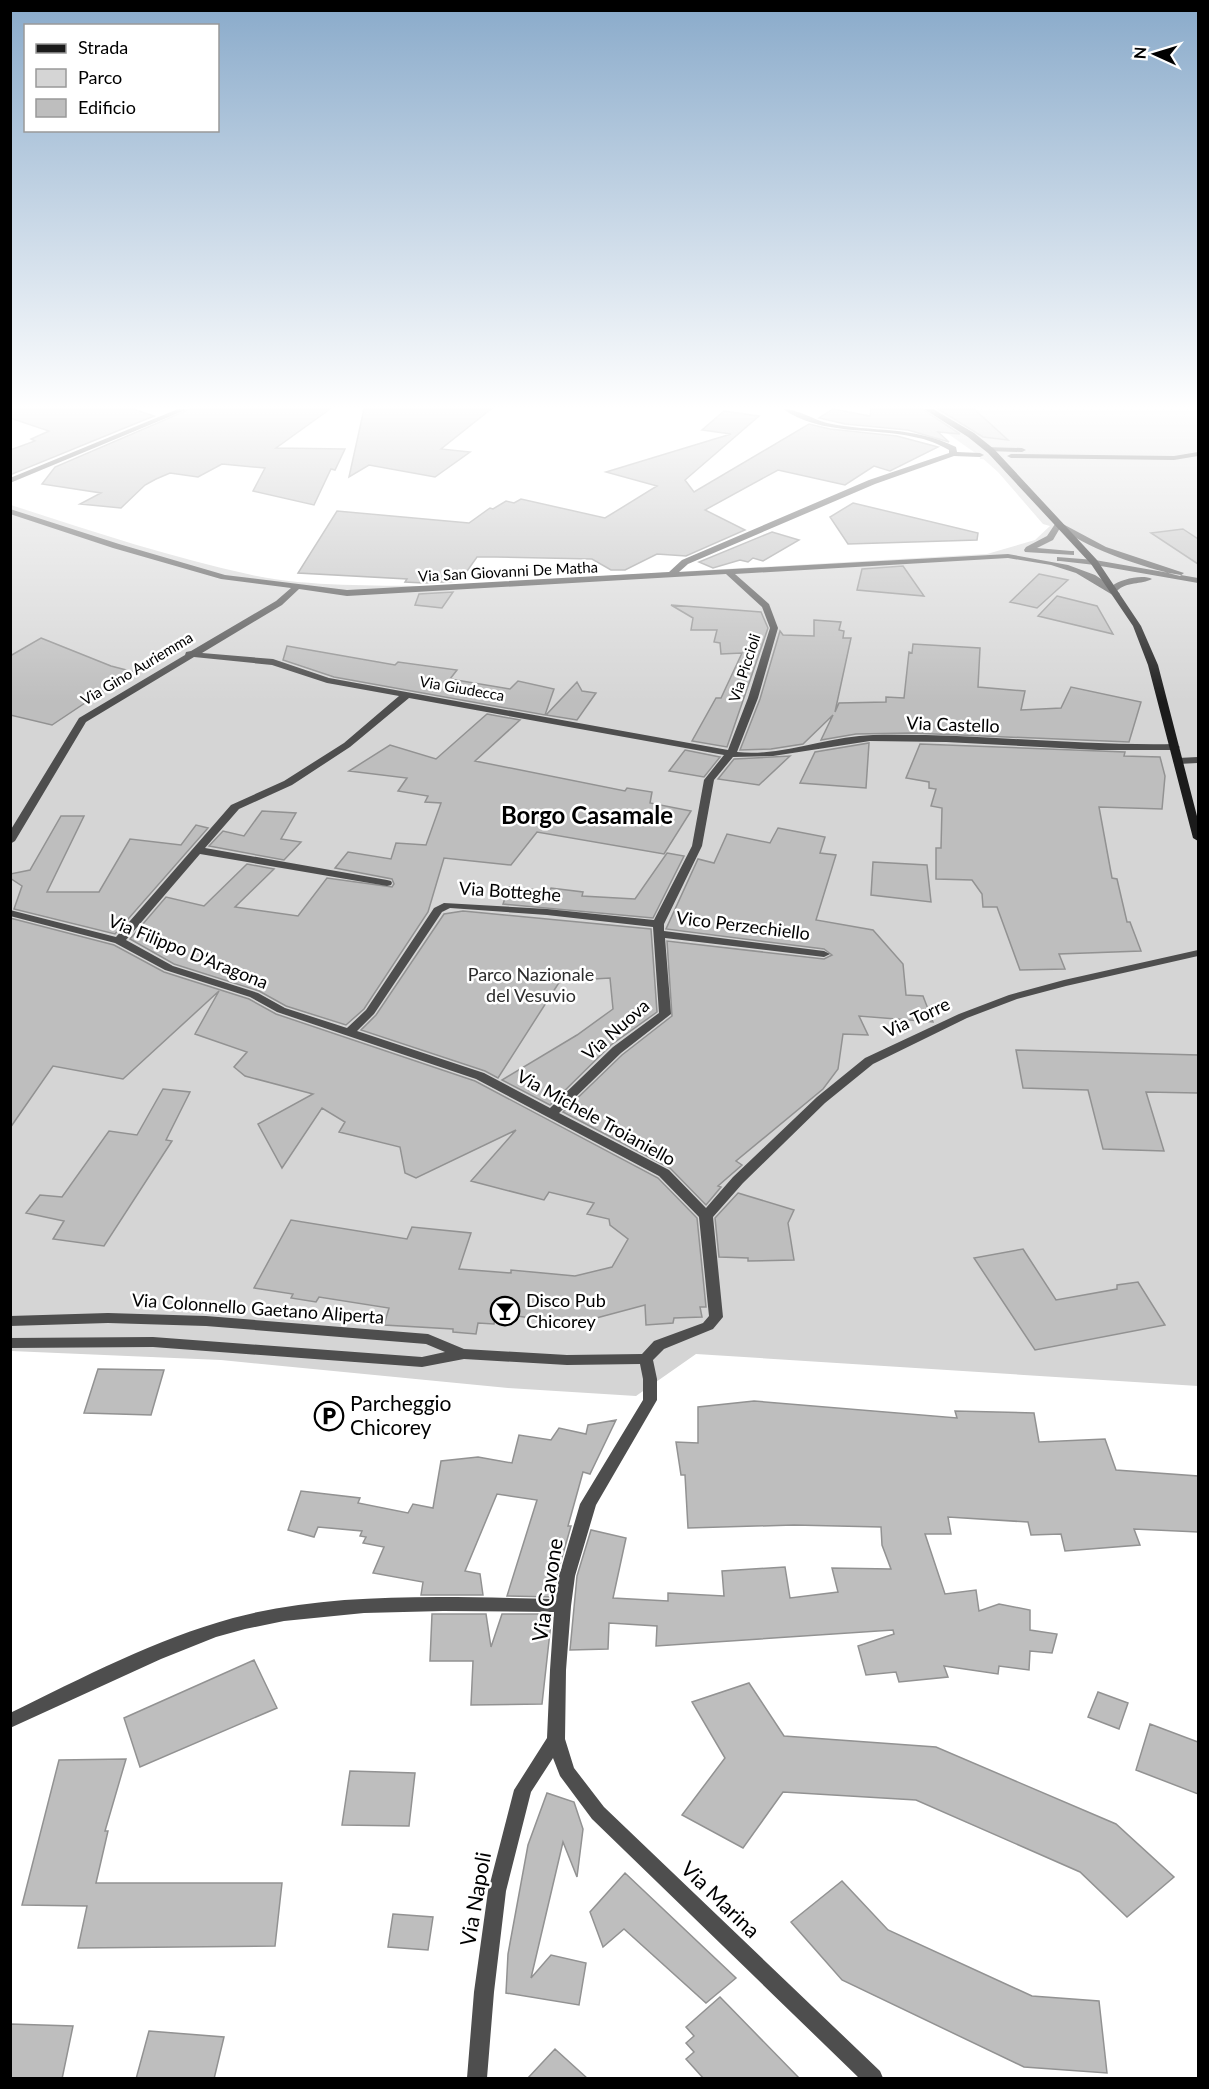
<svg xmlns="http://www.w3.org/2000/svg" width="1209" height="2089" viewBox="0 0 1209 2089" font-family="Lato,sans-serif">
	<rect width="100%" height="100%" fill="#fff"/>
	<path fill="#d5d5d5" d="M913,409H1198V1386L696,1354L636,1396L508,1388L221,1360L11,1351V505C90,531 170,557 252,575C310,587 372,585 430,586L987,554L1035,540L1050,526L1043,524L998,472L981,457Z"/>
	<path fill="#bebebe" stroke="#929292" stroke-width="1.5" d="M10,409H133L154,416L10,475V450L35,441L31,439L49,431L10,418Z
		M190,409H330L276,448L345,449L335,470L331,469L314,505L253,491L265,468L222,464L198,477L170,473L156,479L145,485L121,508L80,504L101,493L42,484L55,467Z
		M364,409H491L441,449L470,452L435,477L369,465L349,477Z
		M833,409L870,416L871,409H922L960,434L938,432L949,442L908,430L845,424L819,418Z
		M938,409H974L1008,440L983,437Z
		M724,411L759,416L685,480L694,492L809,424L830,429L897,436L938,447L890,471L874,466L845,485L778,470L705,510L745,530L686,556L657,554L625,570H611L592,559L495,557H477L460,581L424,583L405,582L407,579L298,573L337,511L469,523L490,508L493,509L506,501L514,503L521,499L605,518L657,486L606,472L731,434L702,430Z
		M853,503L978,533L977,540L848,544L830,517Z
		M1183,529L1198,539V564L1151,533Z
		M772,532L799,540L763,561L753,558L748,562L740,560L713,568L699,562Z
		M903,566L924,596L857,590L862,569Z
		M1039,574L1068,580L1037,608L1010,602Z
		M453,592L442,608L415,605L419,594Z
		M1057,596L1097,606L1113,634L1038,616Z
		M671,605L761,612L768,628L727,747L692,741L716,698H721L742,653L721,654L720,643L714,642L717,630H691L693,618Z
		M814,620L841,622L839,630L844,631L843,638H851L835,712L839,703L886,702V697L904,698L909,652L912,653L913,644L980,648L978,687L1025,691L1021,710L1061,708L1071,687L1141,702L1129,742L911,733L856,734L821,740L833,715L803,744L771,749L740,750L760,699L780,631L783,635L814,636Z
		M41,638L111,666L138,673L112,690L106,689L52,725L10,715V656Z
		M287,646L395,665L398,662L457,670L450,679L510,689L518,681L554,689L545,715L334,677L283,660Z
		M577,682L582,691L596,693L577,720L546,715Z
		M487,714L520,720L475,761L625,791L627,788L652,792L650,803L691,811L664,854L537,832L511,865L444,858L428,912L364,1009L346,1025L286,1006L259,991L174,964L130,939L166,897L204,906L247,864L274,869L235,907L298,916L327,878L392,887L394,884L392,879L335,868L348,852L391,859L396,843L426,845L441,803L425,802L428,796L398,791L407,778L349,771L390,745L436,759Z
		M869,743L866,788L800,783L815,752Z
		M920,744L1125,752L1124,756L1160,757L1165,776L1162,809L1099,807L1112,878L1117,879L1127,922H1130L1141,951L1059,954L1065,969L1020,970L997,907H983L982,894L972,880L936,879V848H941L942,808L931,806L936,789L929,788V782L906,778Z
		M685,750L720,757L704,777L669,771Z
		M790,756L759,785L718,779L734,759Z
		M262,811L296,813L281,839L301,842L284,860L209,846L223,831L244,836Z
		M61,816H84L47,892H99L130,839L181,845L196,825L208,828L115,934L14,909L22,886L10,878V874L30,870Z
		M778,828L825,837L820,853L836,855L816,920L873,930L903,964L906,995L923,996L933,1022L859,1016L868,1035L843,1034L838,1069L823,1089L736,1161L742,1165L718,1186L721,1187L706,1205L670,1168L563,1112L622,1055L672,1016L667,941L824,959L832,955L824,949L666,929L698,859L714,863L727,834L770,843Z
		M667,853L684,856L653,918L503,904L509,887L550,891L551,888L583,892L582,896L635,899Z
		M873,862L927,865L931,902L871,895Z
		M463,911L651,929L657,1012L611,1045L550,1105L502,1080L577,1035L613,1009L610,978L560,981L498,1078L485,1071L361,1030L376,1015L444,914Z
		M10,918L114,945L164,972L249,999L276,1014L475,1081L658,1178L697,1218L706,1307H700L702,1317L674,1318L673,1323L646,1325L645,1305L574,1324L496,1313L494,1324L478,1323L476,1334L453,1332V1329L384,1325L389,1308L319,1297L316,1302L291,1298L293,1294L254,1288L291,1220L407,1239L412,1227L471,1233L459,1269L511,1273V1270L575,1276L612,1267L628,1239L610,1225L609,1219L587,1214L594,1203L549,1192L544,1200L471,1181L516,1130L416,1178L405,1173L400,1147L339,1132L345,1122L322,1108L282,1168L258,1124L313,1094L245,1076L234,1067L247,1052L195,1034L219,991L123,1079L53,1066L10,1128Z
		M1016,1050L1198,1055V1093L1146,1092L1164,1151L1103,1149L1088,1090L1023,1088Z
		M163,1089L190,1092L166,1140L172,1141L104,1246L53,1239L64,1221L26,1213L40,1195L62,1197L109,1131L137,1135Z
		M738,1193L794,1210L788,1223L794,1260L748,1261V1258L719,1257L715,1218Z
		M1023,1249L1056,1300L1117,1289V1285L1138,1282L1165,1325L1035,1350L974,1258Z
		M98,1369L164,1370L151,1415L84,1413Z
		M754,1401L957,1418L955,1411L1034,1413L1039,1442L1105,1439L1116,1470L1198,1476V1532L1134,1529L1140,1545L1065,1551L1061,1534L1031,1535L1028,1522L948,1517L951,1534H925L945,1594L976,1590L979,1611L999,1604L1030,1610V1630L1057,1634L1052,1653L1030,1651L1029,1670L999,1666L998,1674L944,1666L948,1677L899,1682L896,1672L866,1675L858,1646L894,1634L893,1630L656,1646L657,1626L609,1623L608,1649L570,1650L577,1576L591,1530L626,1538L613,1598L668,1601V1593L724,1596L722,1571L785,1567L790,1598L838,1592L832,1568L891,1569L882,1545L881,1527L794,1525L688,1528L685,1475H681L676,1442L698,1443V1407Z
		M616,1420L590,1474L583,1472L568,1526H571L557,1575L554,1597L507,1596L537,1500L497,1494L465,1571L480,1574L483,1595H421L423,1582L373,1573L384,1547L363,1543L366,1537L360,1536L362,1531L318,1527L314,1537L288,1530L301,1491L360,1498L358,1503L408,1513L413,1504L433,1508L441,1461L478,1457L512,1463L519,1435L551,1440L559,1428L586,1434L588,1425Z
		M432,1614H486L491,1647L502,1614H552L542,1704L471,1705L473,1661H430Z
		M254,1660L277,1708L140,1767L124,1718Z
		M749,1683L784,1736L936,1747L1116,1824L1174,1877L1127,1917L1080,1872L916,1800L783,1792L743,1848L682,1815L725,1758L692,1702Z
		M1098,1692L1128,1703L1119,1729L1088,1717Z
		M1150,1724L1198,1742V1794L1136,1770Z
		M126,1759L105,1831H108L96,1883H282L275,1946L78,1948L87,1906L22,1905L59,1760Z
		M350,1771L415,1773L409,1826L342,1825Z
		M547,1793L574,1802L583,1829L577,1877L563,1842L531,1978L551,1955L586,1963L579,2005L506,1993L508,1954L528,1845Z
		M625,1873L736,1978L706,2003L624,1929L603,1947L590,1912Z
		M842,1881L888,1930L1032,1996L1099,2001L1107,2073L1024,2067L842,1980L791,1922Z
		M393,1914L433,1917L428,1950L388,1947Z
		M720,1997L800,2079H704L686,2059L694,2052L686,2043L694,2036L686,2027Z
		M10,2024L73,2026L62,2079H10Z
		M149,2031L224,2037L214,2079H136Z
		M555,2049L588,2079H527Z"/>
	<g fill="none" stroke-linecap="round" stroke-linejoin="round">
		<path stroke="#d9d9d9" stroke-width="8" stroke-dasharray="8 4" stroke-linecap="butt" d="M980,455L1011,456"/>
		<path fill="#4e4e4e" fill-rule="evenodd" d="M178,409H188L10,483V478Z
			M783,409C798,409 812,419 827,423C874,433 911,425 956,447L957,452L980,453L984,455L980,457L954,456L875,484L688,564L679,572L1008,554L1068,565L1095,575L1112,586C1120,579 1143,574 1152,579C1141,585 1127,581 1117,591L1120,594L1116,597L1076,573L1051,565L1008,558L735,574L769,604L778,628L758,698L737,752C782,757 828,736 873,735C974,733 1074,746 1175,744L1180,747L1175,750H1099L946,742L870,741L773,756L733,757L714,780L702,846L664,924V931L824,951L830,954L824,957L665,938L671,1014L621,1053L559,1113L669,1170L706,1208L733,1177L817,1097L865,1058L959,1014L1009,995L1064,980L1198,950V956L1066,986L1017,999L967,1018L873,1064L825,1103L743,1183L713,1217L723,1317L713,1329L664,1349L653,1360L657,1379V1400L596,1505L575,1576L571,1606L566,1670L565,1739L574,1768L604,1807L880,2071L883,2078H859L592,1819L560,1776L553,1758L531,1792L506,1891L494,1992L487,2078H467L474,1992L488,1891L514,1790L547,1738L550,1670L554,1612L443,1611L364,1613L284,1621L245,1629L216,1637L161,1659L10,1728V1713C82,1678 156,1639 233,1618C333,1591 452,1597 556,1599L559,1576L580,1504L643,1400V1379L640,1364L567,1365L464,1359L422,1367L153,1347L10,1348V1338L153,1337L422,1357L445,1352L426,1344L206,1326L108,1323L10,1326V1316L108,1313L206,1316L428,1334L464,1349L567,1355L642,1354L654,1341L703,1323L709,1316L699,1217L659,1176L476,1079L277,1012L250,997L165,970L115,943L10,916V910L116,937L231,805L284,781L344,743L399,696L327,683L272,665L194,657L86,722L15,841L10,844V831L79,718L185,655L186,652L191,651L276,601L291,588L221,579L113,548L10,514V509L119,544L225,575L347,590L669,572L682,560L869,480L949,453V450C938,444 927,439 914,437C871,427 822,436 783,409ZM726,574L762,607L770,628L748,698L728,750L329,678L273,659L202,653L282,605L299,589L347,596ZM409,698L724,755L704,780L692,846L654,920L547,909L444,903L434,908L366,1010L347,1028L285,1008L258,993L173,966L126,940L200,854L387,886L391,885L392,883L391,881L387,880L205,848L239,809L292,785L350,747ZM450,908L547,915L653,927L659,1013L613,1047L550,1108L484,1073L357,1031L374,1014L442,912Z
			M985,447L1022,448L1026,450L1022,452L988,451L984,449Z
			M1198,452V456L1174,460L1011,458L1007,456L1011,454L1174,456Z
			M1061,523L1106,547L1184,573L1180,576C1138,565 1097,553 1060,528L1053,540L1037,548L1071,551H1074V555L1025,552L1024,550L1026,547L1047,536L1055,524Z
			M1057,557L1095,560L1198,578V583L1095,565L1060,561H1057Z"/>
		<path fill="#4e4e4e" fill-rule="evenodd" d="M1198,757V763L1178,764L1173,761L1178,758Z"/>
		<path fill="#1b1b1b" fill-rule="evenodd" d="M924,409H933L974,433L994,449L1097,560L1141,626L1158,665L1198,820V841L1193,838L1148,665L1133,626L1091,564L988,453L968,437Z"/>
	</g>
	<linearGradient id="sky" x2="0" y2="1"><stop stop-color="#89aaca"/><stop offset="0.58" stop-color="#fff"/><stop offset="1" stop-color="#fff" stop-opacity="0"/></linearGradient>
	<rect width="1209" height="702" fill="url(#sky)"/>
	<defs>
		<g id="bar-ring" transform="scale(1.5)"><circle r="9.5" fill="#fff" stroke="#000" stroke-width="1.5"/><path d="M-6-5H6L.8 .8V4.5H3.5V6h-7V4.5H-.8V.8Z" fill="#000"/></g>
		<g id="parking-ring" transform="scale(1.5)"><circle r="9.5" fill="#fff" stroke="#000" stroke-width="1.5"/><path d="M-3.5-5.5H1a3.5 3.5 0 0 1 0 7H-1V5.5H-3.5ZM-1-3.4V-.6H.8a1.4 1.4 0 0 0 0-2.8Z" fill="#000"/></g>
	</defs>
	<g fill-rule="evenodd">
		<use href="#bar-ring" x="505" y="1311"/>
		<use href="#parking-ring" x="329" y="1416"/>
	</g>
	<g text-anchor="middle" stroke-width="5" stroke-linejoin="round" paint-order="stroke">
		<g font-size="15" fill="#000" stroke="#fff">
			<text transform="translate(508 572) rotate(-3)" y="5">Via San Giovanni De Matha</text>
			<text transform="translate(745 668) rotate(-72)" y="5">Via Piccioli</text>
			<text transform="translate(137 669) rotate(-31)" y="5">Via Gino Auriemma</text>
			<text transform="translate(462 689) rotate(10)" y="5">Via Giudecca</text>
		</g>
		<g font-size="18" fill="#000" stroke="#fff">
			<text transform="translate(953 725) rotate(2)" y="6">Via Castello</text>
			<text transform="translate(510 892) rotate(4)" y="6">Via Botteghe</text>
			<text transform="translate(743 926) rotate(7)" y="6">Vico Perzechiello</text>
			<text transform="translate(188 952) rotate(22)" y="6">Via Filippo D'Aragona</text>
			<text transform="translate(917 1018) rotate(-25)" y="6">Via Torre</text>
			<text transform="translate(616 1030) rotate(-41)" y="6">Via Nuova</text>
			<text transform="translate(596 1118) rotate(29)" y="6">Via Michele Troianiello</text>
			<text transform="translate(258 1309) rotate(4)" y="6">Via Colonnello Gaetano Aliperta</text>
		</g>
		<g font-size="18" fill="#2c2c2c" stroke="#fff">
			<text x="531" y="981">Parco Nazionale<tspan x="531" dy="21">del Vesuvio</tspan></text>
		</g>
		<g font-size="18" fill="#000" stroke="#fff" text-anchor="start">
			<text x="526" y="1307">Disco Pub<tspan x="526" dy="21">Chicorey</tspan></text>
		</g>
		<g font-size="21" fill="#000" stroke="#fff" text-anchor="start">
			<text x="350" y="1411">Parcheggio<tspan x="350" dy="24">Chicorey</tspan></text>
		</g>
		<g font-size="21" fill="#000" stroke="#fff">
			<text transform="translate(548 1590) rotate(-81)" y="7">Via Cavone</text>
			<text transform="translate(476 1899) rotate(-80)" y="7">Via Napoli</text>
			<text transform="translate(720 1900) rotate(44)" y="7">Via Marina</text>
		</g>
		<g font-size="24" font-weight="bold" fill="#000" stroke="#fff">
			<text x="587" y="824">Borgo Casamale</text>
		</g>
	</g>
	<rect width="1209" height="2089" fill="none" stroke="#000000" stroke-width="24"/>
	<rect x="24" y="24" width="195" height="108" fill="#ffffff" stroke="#999999" stroke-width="1.5"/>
	<rect x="36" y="44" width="30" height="9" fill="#1b1b1b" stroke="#999999" stroke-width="1.5"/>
	<text x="78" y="54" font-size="18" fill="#000000">Strada</text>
	<rect x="36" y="69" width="30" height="18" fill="#d5d5d5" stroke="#999999" stroke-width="1.5"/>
	<text x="78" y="84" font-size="18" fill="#000000">Parco</text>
	<rect x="36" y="99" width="30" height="18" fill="#bebebe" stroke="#999999" stroke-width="1.5"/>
	<text x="78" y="114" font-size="18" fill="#000000">Edificio</text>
	<g transform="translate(1155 54) rotate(274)" stroke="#ffffff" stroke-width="4.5" paint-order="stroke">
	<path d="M0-4.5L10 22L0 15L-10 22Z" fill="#000000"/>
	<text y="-9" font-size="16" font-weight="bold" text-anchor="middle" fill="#000000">N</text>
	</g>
</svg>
